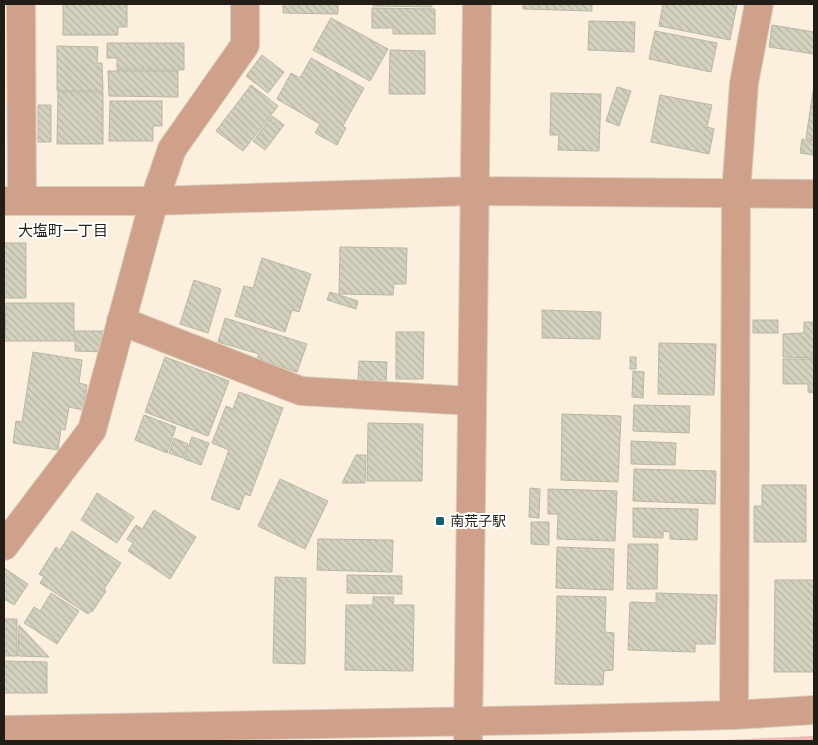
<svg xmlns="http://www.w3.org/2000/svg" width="818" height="745" viewBox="0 0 818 745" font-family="Helvetica,'Noto Sans JP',sans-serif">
	<defs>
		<pattern id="park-tufts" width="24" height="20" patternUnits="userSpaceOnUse" patternTransform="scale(1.25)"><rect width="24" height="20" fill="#edb9b8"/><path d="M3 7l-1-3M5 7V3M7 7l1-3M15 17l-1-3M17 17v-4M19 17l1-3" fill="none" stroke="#cb9f9d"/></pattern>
		<pattern id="building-back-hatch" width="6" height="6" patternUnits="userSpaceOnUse" patternTransform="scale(1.25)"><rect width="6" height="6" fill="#d4d2be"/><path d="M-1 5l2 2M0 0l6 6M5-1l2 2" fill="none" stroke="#b6b4a3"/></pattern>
	</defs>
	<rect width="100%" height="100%" fill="#fcefdd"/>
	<path fill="url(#park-tufts)" d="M814,736V741H700Z"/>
	<path fill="url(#building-back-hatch)" stroke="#b8b7a3" d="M63,4H127V27H118V35H63Z
		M283,4H338V14L283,13Z
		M373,4H432V7L373,6Z
		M523,4H592V11L523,9Z
		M663,4H737L730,40L659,26Z
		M372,8L435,9V34H393V28H372Z
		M331,18L388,49L370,81L313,50Z
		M589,21L635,22L634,52L588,50Z
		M772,25L814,32V54L769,47Z
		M655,31L717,43L711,72L649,59Z
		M107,43H184V70H117V58H107Z
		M57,46L98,47L97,63H102L103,91H57Z
		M390,50L425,51V94H389Z
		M262,55L284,72L268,93L246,76Z
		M311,58L364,88L343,126L346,128L337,145L315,133L320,124L277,99L291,73L300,78Z
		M108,71H178V97L109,96Z
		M251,85L278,106L243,151L216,131Z
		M814,85V140L806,138Z
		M617,87L631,91L619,126L606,121Z
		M58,92H103V144H57Z
		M551,93L601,94L599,151L558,150L559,135H550Z
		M660,95L712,105L707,127L714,129L709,154L651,142Z
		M110,101H162V126H153V141H109Z
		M38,105H51V142H38Z
		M272,116L284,125L265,150L253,141Z
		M802,139L814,141V155L800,153Z
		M4,243H26V298H4Z
		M340,247L407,248L406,284H394L393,295L339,294Z
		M262,258L311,274L299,312L292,310L285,332L235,316L244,286L253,288Z
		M194,280L221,289L208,333L180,324Z
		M330,292L358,301L356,309L327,300Z
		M6,303H74V341H5Z
		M542,310L601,312L600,339L542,338Z
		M225,318L307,344L297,372L257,359L259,354L218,342Z
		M753,320H778V333H753Z
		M804,322H814V358L783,357V334L804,333Z
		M75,331H104V352L75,351Z
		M396,332H424L423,379H396Z
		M659,343L716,344L714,395L658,394Z
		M33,352L82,360L79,383L87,385L83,410L69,407L65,430L61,429L58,450L13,443L16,421L22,422Z
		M165,357L229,381L208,436L145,412Z
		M630,357H636V369H630Z
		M783,359H814V393L808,392V384H783Z
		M359,361L387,362L386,382L358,381Z
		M633,371L644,372L643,398L632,397Z
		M239,392L283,408L250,496L245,494L239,510L211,499L229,450L212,443L226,406L233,409Z
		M634,405L690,406L689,433L633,431Z
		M562,414L621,416L618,482L561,480Z
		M144,415L176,427L167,453L135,440Z
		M368,423L423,424L422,481H367Z
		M192,437L209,443L201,465L184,459Z
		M174,438L188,444L183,458L169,453Z
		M631,441L676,443L675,465L631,464Z
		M356,455H366L365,483H342Z
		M634,469L716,471L715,504L633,501Z
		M280,479L328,501L305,549L258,526Z
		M762,485H806V542H754V506H762Z
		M530,488L540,489L539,518L529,517Z
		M548,489L617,491L615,541L557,539L558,514H548Z
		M97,493L134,517L117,543L81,520Z
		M633,508L698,509L697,540L670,539V532L663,531V538L633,537Z
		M154,510L196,537L170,579L128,551L133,543L127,539L136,525L142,529Z
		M531,522H549V545L531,544Z
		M72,531L121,563L104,589L106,591L92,612L91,611L88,614L40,583L44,577L39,574L56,547L60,550Z
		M318,539L393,540L392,572L317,570Z
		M628,544H658L657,589H627Z
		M557,547L614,549L613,590L556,588Z
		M4,568L28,584L14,605L4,599Z
		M347,575L402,576V594L347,593Z
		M275,577L306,578L305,664L273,663Z
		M775,580H814V672H774Z
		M51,593L79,611L57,644L24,623L34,607L40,611Z
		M656,593L717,595L715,644H695V652L628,650L630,602L656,603Z
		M557,596L606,597L605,632L614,633L613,670L604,671L603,685L555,684Z
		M373,597H394L393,605H414L413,671L345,670L346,605H373Z
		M4,619H17V656H4Z
		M19,625L49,657L18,656Z
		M4,661L47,662V693H4Z"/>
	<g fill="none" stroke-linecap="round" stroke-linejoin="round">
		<g stroke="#d9cdbd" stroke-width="30">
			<path id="minor" d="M21,4L22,201
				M4,201H154L474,191L814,194
				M121,321L301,391L471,401
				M4,546L92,430L154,201L172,149L245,45V4
				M734,715L736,193L744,83L759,4
				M4,730L539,720L734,715L814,710
				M468,741L477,4"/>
		</g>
		<use href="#minor" stroke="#cfa18a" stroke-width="28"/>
	</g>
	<rect fill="#165f6e" stroke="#fff" stroke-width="2" x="435" y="516" width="10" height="10" rx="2.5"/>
	<g text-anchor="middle" stroke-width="4" stroke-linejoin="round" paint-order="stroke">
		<g font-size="14" fill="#221d17" stroke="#fff" text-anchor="start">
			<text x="450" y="526">南荒子駅</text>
		</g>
		<g font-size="15" fill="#221d17" stroke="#fff">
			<text x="63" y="236">大塩町一丁目</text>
		</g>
	</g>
	<rect width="818" height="745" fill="none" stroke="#221d17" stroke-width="10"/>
</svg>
